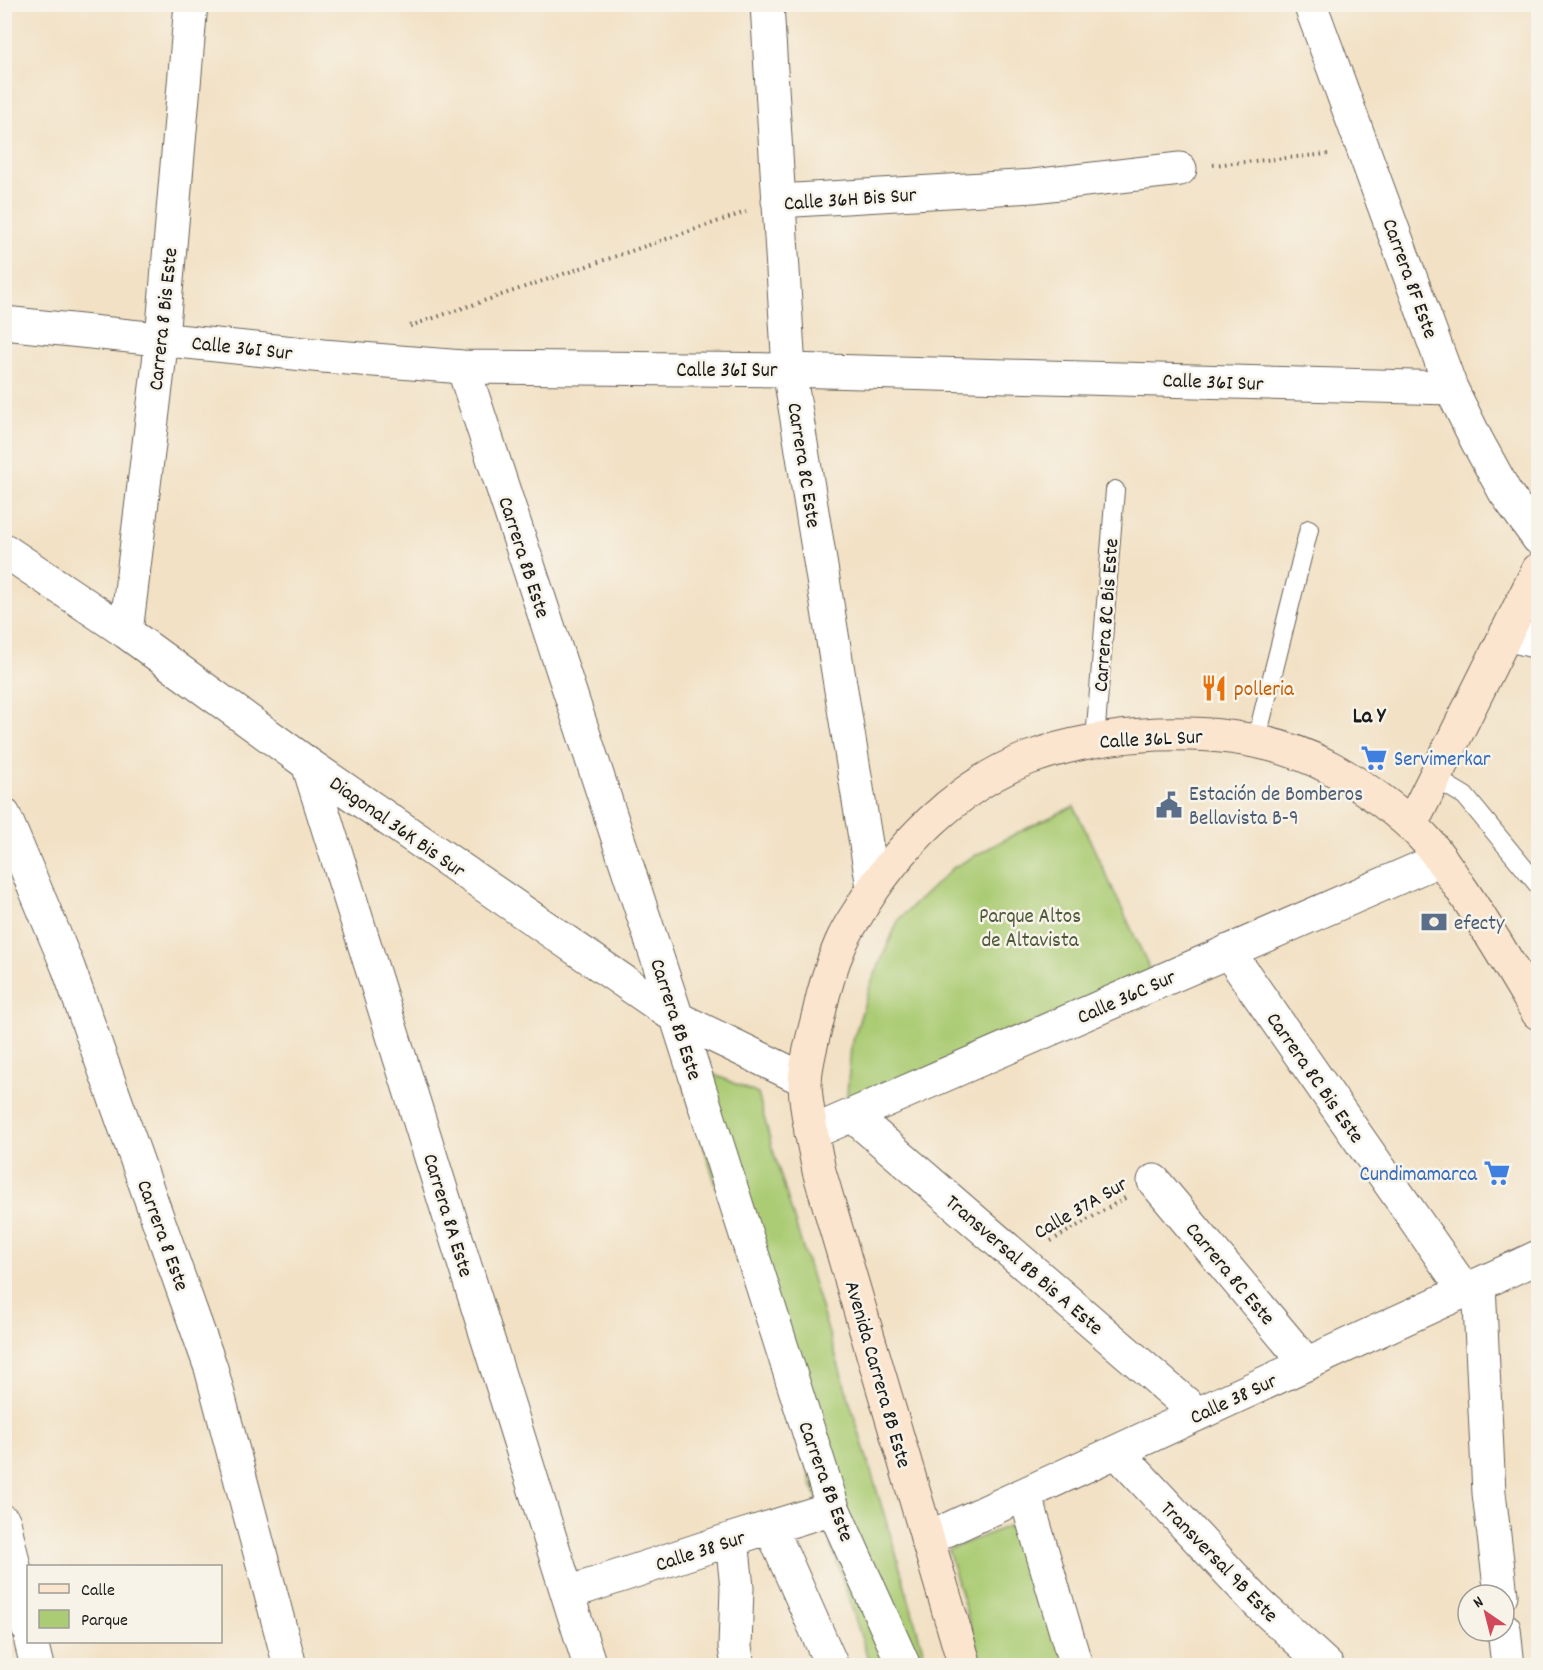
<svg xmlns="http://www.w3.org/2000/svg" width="1543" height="1670" viewBox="0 0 1543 1670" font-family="Dekko,sans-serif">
	<rect width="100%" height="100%" fill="#f7f3e8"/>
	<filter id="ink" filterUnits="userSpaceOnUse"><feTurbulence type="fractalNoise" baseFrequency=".0167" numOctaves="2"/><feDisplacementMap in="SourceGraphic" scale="12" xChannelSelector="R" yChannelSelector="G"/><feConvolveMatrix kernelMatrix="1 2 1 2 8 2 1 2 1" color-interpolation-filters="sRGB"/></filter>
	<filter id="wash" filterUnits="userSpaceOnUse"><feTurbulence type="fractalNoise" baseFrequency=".008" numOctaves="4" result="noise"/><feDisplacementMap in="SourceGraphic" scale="24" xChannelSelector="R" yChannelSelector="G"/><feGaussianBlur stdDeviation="1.35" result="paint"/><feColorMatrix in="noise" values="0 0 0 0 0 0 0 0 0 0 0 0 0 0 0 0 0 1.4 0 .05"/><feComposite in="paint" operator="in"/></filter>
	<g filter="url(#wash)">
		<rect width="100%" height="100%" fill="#f2e1c5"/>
		<path fill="#abcc75" stroke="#647448" stroke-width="1.5" d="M1074,806L1151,971L846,1106L851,1047L870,986L899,919L954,867L1015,834Z
			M675,1057L758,1094L772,1147L895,1550L927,1665H870Z
			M1031,1517L1076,1665H982L948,1550Z"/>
	</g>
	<g filter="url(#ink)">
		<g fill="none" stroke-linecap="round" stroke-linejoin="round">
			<g stroke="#676157" stroke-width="20">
				<path id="service" d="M1095,740L1115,490
					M1256,741L1309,529
					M1435,778L1465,796L1538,885"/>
			</g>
			<g stroke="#676157" stroke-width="35">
				<path id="minor" d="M767,4L789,370L873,887
					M1310,4L1451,388L1477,441L1505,492L1538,538
					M778,201L1033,186L1180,169
					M4,323L323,356L463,367L789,370L1451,388
					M463,367L677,1018L833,1508L904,1666
					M4,550L126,632L308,764L677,1018L805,1080
					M126,632L162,338L191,4
					M1506,634L1538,642
					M308,764L590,1666
					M4,815L68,967L211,1368L290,1666
					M1228,951L1465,1291
					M852,1115L1198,1414
					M811,1133L1441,859
					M1154,1181L1307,1364
					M1479,1284L1489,1493L1501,1595
					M1117,1452L1258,1603L1327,1666
					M1025,1494L1076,1666
					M4,1522L28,1628
					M771,1528L832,1666
					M732,1539L737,1588L735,1647L738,1666
					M927,1539L1538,1257
					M568,1593L732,1539L833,1508
					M1504,1629L1508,1666
					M31,1642L37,1666"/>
			</g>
			<g stroke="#676157" stroke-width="35">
				<path id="secondary" d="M1411,825L1538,570
					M965,1666L819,1171C814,1144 805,1108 805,1081C806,1060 814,1034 819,1013C824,989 831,966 841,943C846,932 852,922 858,913C896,848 958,785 1029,758C1071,743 1115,736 1158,734C1218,732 1278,739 1331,768C1363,786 1402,813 1426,840C1439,855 1449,871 1460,887C1488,928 1513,971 1538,1013"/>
			</g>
			<path stroke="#676157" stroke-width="4" stroke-dasharray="1.5 4.5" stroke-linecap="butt" d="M1213,165L1328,154
				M410,326L746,212
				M1051,1241L1125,1198"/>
			<use href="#service" stroke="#fff" stroke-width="18"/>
			<use href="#minor" stroke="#fff" stroke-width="33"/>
			<use href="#secondary" stroke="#fce5cf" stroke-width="33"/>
		</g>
	</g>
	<defs>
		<g id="restaurant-bare" transform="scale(2.07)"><path d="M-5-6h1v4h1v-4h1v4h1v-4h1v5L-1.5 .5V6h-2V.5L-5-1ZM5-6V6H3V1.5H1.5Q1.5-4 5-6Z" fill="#e8710a" stroke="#f7f3e8" stroke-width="2.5" paint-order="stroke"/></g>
		<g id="supermarket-bare" transform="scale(2.07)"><path d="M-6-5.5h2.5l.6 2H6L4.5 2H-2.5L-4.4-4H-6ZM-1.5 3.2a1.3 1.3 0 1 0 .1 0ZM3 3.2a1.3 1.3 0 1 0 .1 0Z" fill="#3f7fe0" stroke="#f7f3e8" stroke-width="2.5" paint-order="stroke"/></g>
		<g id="civic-bare" transform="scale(2.07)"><path d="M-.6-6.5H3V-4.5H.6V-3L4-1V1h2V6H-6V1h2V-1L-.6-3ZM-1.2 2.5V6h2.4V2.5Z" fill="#5c6f8a" stroke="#f7f3e8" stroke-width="2.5" paint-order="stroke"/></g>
		<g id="bank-bare" transform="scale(2.07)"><path d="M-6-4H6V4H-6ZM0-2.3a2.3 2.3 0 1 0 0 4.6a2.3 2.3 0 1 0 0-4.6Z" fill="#5c6f8a" stroke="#f7f3e8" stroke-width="2.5" paint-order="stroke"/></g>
	</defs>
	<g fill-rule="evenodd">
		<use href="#restaurant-bare" x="1214" y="688"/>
		<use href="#supermarket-bare" x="1374" y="758"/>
		<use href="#civic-bare" x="1169" y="805"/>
		<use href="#bank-bare" x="1434" y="922"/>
		<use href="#supermarket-bare" x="1497" y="1173"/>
	</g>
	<g text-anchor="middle" stroke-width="5" stroke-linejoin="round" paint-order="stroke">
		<g font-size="21" fill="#1c1c1c" stroke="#f7f3e8">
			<text transform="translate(850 198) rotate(-4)" y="7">Calle 36H Bis Sur</text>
			<text transform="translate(1411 278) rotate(70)" y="7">Carrera 8F Este</text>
			<text transform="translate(162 319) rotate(-84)" y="7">Carrera 8 Bis Este</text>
			<text transform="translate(242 347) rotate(6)" y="7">Calle 36I Sur</text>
			<text x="727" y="376">Calle 36I Sur</text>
			<text transform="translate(1213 381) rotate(2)" y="7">Calle 36I Sur</text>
			<text transform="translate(805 465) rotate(81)" y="7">Carrera 8C Este</text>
			<text transform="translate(525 557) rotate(72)" y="7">Carrera 8B Este</text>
			<text transform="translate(1105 615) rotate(-86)" y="7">Carrera 8C Bis Este</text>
			<text transform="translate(1151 738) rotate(-3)" y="7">Calle 36L Sur</text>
			<text transform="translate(398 826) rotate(35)" y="7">Diagonal 36K Bis Sur</text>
			<text transform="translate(1126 996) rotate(-24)" y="7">Calle 36C Sur</text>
			<text transform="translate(677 1019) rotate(72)" y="7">Carrera 8B Este</text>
			<text transform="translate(1316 1077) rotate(55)" y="7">Carrera 8C Bis Este</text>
			<text transform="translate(1080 1207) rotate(-30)" y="7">Calle 37A Sur</text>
			<text transform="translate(449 1215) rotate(73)" y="7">Carrera 8A Este</text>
			<text transform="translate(164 1235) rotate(70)" y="7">Carrera 8 Este</text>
			<text transform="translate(1025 1264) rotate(41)" y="7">Transversal 8B Bis A Este</text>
			<text transform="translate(1231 1273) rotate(50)" y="7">Carrera 8C Este</text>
			<text transform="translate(879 1374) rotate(74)" y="7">Avenida Carrera 8B Este</text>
			<text transform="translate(1233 1398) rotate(-25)" y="7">Calle 38 Sur</text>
			<text transform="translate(827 1481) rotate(70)" y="7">Carrera 8B Este</text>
			<text transform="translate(700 1550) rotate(-18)" y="7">Calle 38 Sur</text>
			<text transform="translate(1220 1561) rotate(46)" y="7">Transversal 9B Este</text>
		</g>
		<g font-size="21" fill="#c56008" stroke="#f7f3e8" text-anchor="start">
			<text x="1234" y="695">polleria</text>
		</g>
		<g font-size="21" fill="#366cbe" stroke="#f7f3e8" text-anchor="start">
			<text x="1394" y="765">Servimerkar</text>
			<text x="1477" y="1180" text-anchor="end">Cundimamarca</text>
		</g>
		<g font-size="21" fill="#4e5e75" stroke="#f7f3e8" text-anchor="start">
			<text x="1189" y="800">Estación de Bomberos<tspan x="1189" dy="24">Bellavista B-9</tspan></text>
			<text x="1454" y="929">efecty</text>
		</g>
		<g font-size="21" fill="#4e5a3b" stroke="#f7f3e8">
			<text x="1030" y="922">Parque Altos<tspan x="1030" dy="24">de Altavista</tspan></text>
		</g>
		<g font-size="22" font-weight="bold" fill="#1c1c1c" stroke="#f7f3e8">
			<text x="1369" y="722">La Y</text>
		</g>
	</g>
	<rect width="1543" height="1670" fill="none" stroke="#f7f3e8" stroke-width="24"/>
	<rect x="27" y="1565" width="195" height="78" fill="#f7f3e8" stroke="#9f9d96" stroke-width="1.5"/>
	<rect x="39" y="1584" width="30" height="9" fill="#fce5cf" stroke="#9f9d96" stroke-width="1.5"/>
	<text x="81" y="1595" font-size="18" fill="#1c1c1c">Calle</text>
	<rect x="39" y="1610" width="30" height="18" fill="#abcc75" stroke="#9f9d96" stroke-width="1.5"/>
	<text x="81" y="1625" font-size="18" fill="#1c1c1c">Parque</text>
	<g transform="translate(1486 1613) rotate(325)"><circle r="28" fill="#f7f3e8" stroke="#9f9d96" stroke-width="1.5"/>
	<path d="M0-4.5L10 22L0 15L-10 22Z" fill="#d1495b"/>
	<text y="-9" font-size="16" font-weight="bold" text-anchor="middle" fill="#1c1c1c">N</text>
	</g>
</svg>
